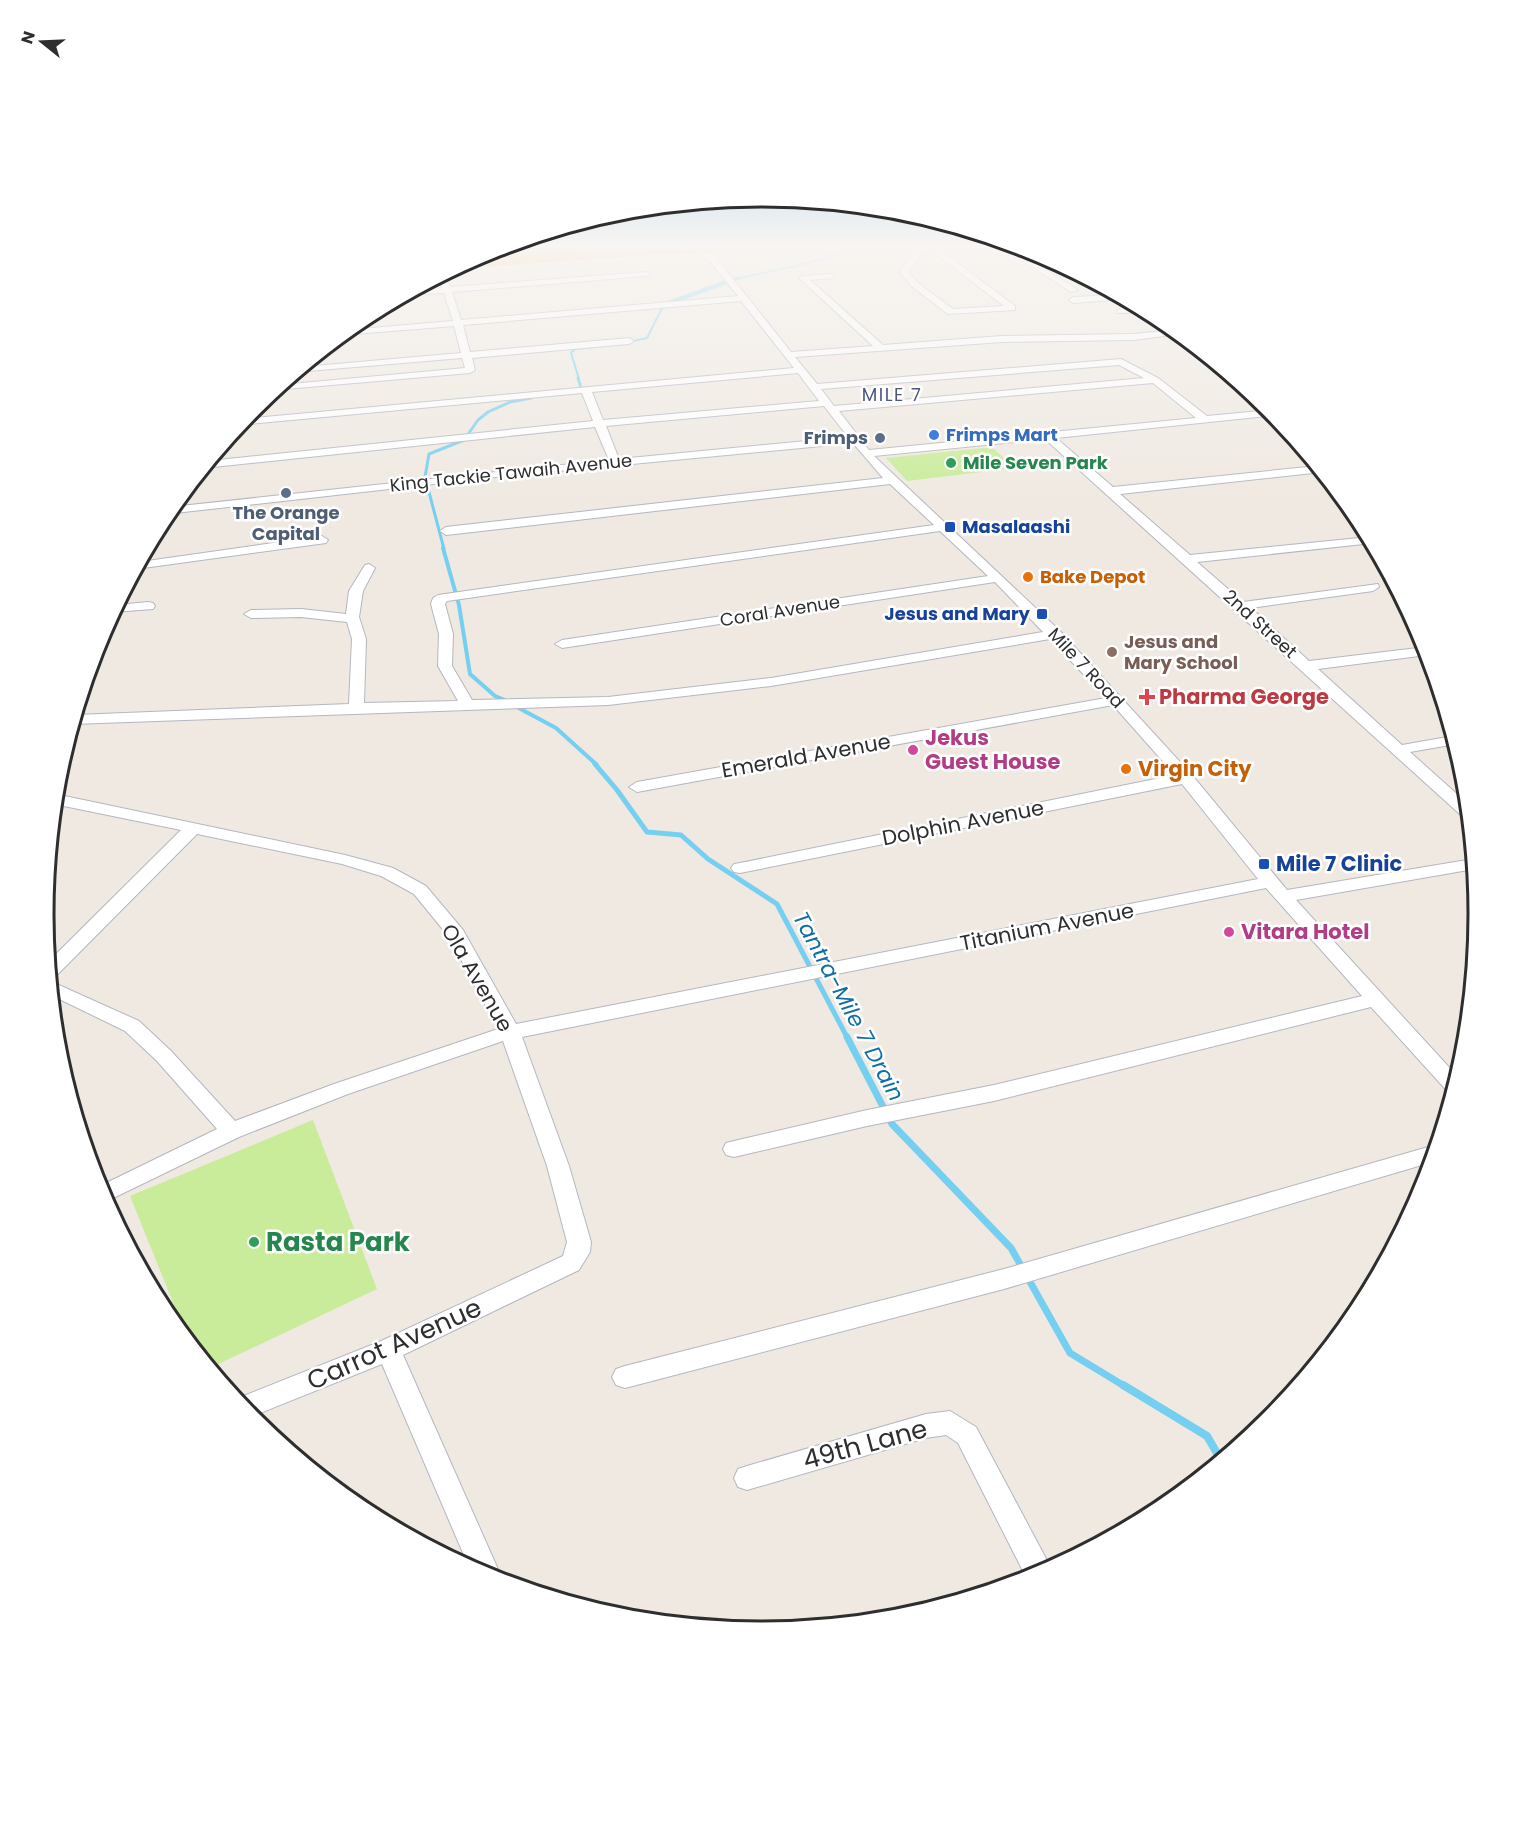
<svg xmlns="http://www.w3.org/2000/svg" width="1522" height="1828" viewBox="0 0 1522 1828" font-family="Poppins,sans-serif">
	<rect width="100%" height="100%" fill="#efe9e1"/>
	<path fill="#c9ec9a" d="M992,447L1015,468L907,481L886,458Z
		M313,1120L377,1289L210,1368L189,1342L130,1196Z"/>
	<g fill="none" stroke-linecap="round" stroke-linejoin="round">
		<path stroke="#75cff0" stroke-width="2" d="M486,251L502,250
			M740,278L809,263L862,245
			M624,343L647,338L661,310L666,305
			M579,379L571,353L575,349L594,347"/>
		<path stroke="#75cff0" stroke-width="3" d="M578,391L581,388L578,378
			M444,549L425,477L429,454L464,440L478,420L488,412L510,402L531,398"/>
		<path stroke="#75cff0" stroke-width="4" d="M443,548L459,605L470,674L495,696L507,701
			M515,706L556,728L597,765"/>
		<path stroke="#75cff0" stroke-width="5" d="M595,764L617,790L647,832L681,835L708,859L777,904L848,1039"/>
		<path stroke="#75cff0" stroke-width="7" d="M847,1037L892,1124L1011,1248L1070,1353L1126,1387"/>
		<path stroke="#75cff0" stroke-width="8" d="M1123,1385L1207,1436L1221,1460"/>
		<path fill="#75cff0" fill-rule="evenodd" d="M737,276L744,278L672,304L665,302Z"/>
		<g stroke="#b4b7c1" stroke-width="2">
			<path id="minor" d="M924,245H934L1015,306V310L948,314L911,286L900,272L915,251ZM929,249L1004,306L953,309L917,282L908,272L921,255Z
				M998,245H1007L1078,290L1071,292Z
				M693,248L714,255L791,352L873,346L799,278L803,276L830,274H833V278L810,280L883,345L1002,336L1133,334L1175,330L1180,334L1133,340L1002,342L795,357L817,384L1121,359L1158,378L1207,416L1271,410L1276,415L1056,438L1113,487L1317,466L1322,472L1120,494L1190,555L1369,537L1373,543L1197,562L1243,602L1378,584L1379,587L1373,591L1251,608L1309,661L1426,647L1427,655L1318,669L1402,745L1453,736L1456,744L1410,752L1468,804L1469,819L1463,817L1045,439L874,456L1060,631L1192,775L1287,890L1473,859L1474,869L1296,900L1458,1077L1453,1094L1448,1092L1371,1007L994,1101L867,1126L734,1157L726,1155L723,1149L726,1143L734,1141L867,1110L994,1085L1362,996L1266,888L522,1037L569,1166L591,1242L590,1252L579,1270L403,1355L497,1567L501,1577L500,1581L469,1567L382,1364L250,1417L236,1399L379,1342L563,1256L567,1242L547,1166L503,1041L348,1094L239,1137L105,1202L98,1187L217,1129L157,1061L125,1031L51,995L50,981L139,1021L171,1051L235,1121L334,1084L498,1029L449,937L414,894L381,876L342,864L197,834L56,976L50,978L48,962L181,830L54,804L55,794L345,855L393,868L426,886L463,930L516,1024L1258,879L1182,784L740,873L734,872L731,868L734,864L740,863L1175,775L1113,705L637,792L629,787L637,782L1106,698L1050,639L771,686L608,705L72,724L75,715L349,704L352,639L347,622L301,617L251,618L244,614L251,610L301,609L346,614L349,591L365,565L369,564L375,568L363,591L359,617L366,639L364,703L458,701L438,666L439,634L431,604L433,598L438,595L934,525L890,484L446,535L440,531L446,527L883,478L853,443L496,477L166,514L171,507L609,460L595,427L204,468L209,461L593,421L582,393L239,425L244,419L794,368L741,301L463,325L470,352L629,338L634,341L629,344L472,358L475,370L470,373L274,390L280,385L465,368L462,358L296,372L302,367L461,353L454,326L341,335L347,330L453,321L444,293L405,295L414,290L442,288L439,277L445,273L450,287L647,272L651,274L647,276L452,292L461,320L738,296L708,259L693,252ZM1119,365L1144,378L834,406L821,389ZM798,373L819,401L603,420L592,392ZM1153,383L1196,418L869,450L839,411ZM824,406L848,437L619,459L606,426ZM940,531L988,576L562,640L555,644L562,648L995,582L1043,632L771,678L608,697L472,700L452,666L453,634L445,604L447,601Z
				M1117,295L1124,299L1073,303L1069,300L1073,297Z
				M1121,308H1141L1149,312L1118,313L1117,311Z
				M322,536L328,540L326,543L136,569L140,562Z
				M148,602L153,603L155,606L153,609L113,612L117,605Z
				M1435,1145H1437L1432,1162L1004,1289L625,1388L616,1385L612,1377L616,1369L625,1366L1004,1269Z
				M950,1411L976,1427L1051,1568L1027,1579L958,1443L946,1435L926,1438L747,1490L738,1487L734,1478L738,1469L747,1466L926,1414Z"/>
		</g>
		<g stroke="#c9c9c9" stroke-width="3">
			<path id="major" d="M576,245H625L620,248L496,256L491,253L496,250Z
				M674,245L703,248L756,245L751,248C728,250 693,262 674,245Z
				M513,258L518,261L516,263L457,267L467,262Z"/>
		</g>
		<g stroke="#c9c9c9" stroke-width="2">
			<path id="highway" d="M519,252L525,255L523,257L470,260L481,254Z"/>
		</g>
		<use href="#minor" fill="#fff" fill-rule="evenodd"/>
		<use href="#major" fill="#f2d163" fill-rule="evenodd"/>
		<use href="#highway" fill="#ffa35c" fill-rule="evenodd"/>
		<g stroke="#c9c9c9" stroke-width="13" stroke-linecap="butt">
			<path id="highway-bridge" d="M489,260L704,245"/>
		</g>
		<use href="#highway-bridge" stroke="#ffa35c" stroke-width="12"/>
	</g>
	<linearGradient id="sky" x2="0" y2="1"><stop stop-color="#7abfeb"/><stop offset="0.49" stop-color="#f8f5f2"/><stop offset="1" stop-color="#f8f5f2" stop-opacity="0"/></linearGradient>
	<rect width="1522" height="501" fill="url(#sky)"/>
	<circle fill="#3f7fe0" stroke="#fff" stroke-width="2" cx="934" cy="435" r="6"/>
	<g fill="#5c6f8a" stroke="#fff" stroke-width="2">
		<circle cx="880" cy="438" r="6"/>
		<circle cx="286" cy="493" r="6"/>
	</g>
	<g fill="#2e9e5b" stroke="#fff" stroke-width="2">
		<circle cx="951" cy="463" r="6"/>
		<circle cx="254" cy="1242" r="6"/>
	</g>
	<g fill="#1a4fb4" stroke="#fff" stroke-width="2">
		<rect x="944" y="521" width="12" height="12" rx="3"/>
		<rect x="1036" y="608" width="12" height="12" rx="3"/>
		<rect x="1258" y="858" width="12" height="12" rx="3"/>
	</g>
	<g fill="#e8710a" stroke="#fff" stroke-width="2">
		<circle cx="1028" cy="577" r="6"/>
		<circle cx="1126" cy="769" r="6"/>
	</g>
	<circle fill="#8d6e63" stroke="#fff" stroke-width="2" cx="1112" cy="652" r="6"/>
	<path fill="#e0444e" stroke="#fff" stroke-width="2" d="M1144 688h6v6h6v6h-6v6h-6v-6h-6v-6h6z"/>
	<g fill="#d1479c" stroke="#fff" stroke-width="2">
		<circle cx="913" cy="750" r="6"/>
		<circle cx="1229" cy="932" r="6"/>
	</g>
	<g text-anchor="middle" stroke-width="5" stroke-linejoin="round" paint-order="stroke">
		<g font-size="18" letter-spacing="1.5" fill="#4d5680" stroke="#fff">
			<text x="892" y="401">MILE 7</text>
		</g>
		<g font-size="18" font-weight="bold" fill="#366cbe" stroke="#fff" text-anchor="start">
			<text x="946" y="441">Frimps Mart</text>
		</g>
		<g font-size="18" font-weight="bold" fill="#4e5e75" stroke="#fff" text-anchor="end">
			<text x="868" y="444">Frimps</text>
			<text x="286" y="519" text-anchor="middle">The Orange<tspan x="286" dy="21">Capital</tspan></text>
		</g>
		<g font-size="18" font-weight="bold" fill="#27864d" stroke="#fff" text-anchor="start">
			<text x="963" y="469">Mile Seven Park</text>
		</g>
		<g font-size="18" fill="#2e2e2e" stroke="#fff">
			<text transform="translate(511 473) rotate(-6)" y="6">King Tackie Tawaih Avenue</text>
			<text transform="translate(780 611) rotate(-9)" y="6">Coral Avenue</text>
			<text transform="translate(1260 624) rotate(42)" y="6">2nd Street</text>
			<text transform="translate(1086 668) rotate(47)" y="6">Mile 7 Road</text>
		</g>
		<g font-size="18" font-weight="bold" fill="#164399" stroke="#fff" text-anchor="start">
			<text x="962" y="533">Masalaashi</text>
			<text x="1030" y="620" text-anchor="end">Jesus and Mary</text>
		</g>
		<g font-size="18" font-weight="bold" fill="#c56008" stroke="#fff" text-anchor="start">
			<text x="1040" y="583">Bake Depot</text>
		</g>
		<g font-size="18" font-weight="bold" fill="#785e54" stroke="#fff" text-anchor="start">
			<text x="1124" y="648">Jesus and<tspan x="1124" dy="21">Mary School</tspan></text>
		</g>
		<g font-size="21" font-weight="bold" fill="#be3a42" stroke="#fff" text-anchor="start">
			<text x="1159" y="704">Pharma George</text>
		</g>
		<g font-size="21" font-weight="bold" fill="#b23c85" stroke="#fff" text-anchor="start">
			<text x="925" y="745">Jekus<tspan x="925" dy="24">Guest House</tspan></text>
			<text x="1241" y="939">Vitara Hotel</text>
		</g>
		<g font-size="21" fill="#2e2e2e" stroke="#fff">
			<text transform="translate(806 756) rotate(-10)" y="7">Emerald Avenue</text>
			<text transform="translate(963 823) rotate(-11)" y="7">Dolphin Avenue</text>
			<text transform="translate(1047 927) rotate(-11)" y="7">Titanium Avenue</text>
			<text transform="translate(477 978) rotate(60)" y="7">Ola Avenue</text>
		</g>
		<g font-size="21" font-weight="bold" fill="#c56008" stroke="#fff" text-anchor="start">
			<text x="1138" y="776">Virgin City</text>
		</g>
		<g font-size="21" font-weight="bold" fill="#164399" stroke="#fff" text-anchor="start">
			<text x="1276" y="871">Mile 7 Clinic</text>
		</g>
		<g font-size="22" font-style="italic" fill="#0d6fa3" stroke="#fff">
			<text transform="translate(849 1006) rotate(62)" y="8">Tantra-Mile 7 Drain</text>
		</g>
		<g font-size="26" font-weight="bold" fill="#27864d" stroke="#fff" text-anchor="start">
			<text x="266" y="1251">Rasta Park</text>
		</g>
		<g font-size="26" fill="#2e2e2e" stroke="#fff">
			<text transform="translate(394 1344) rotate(-24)" y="9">Carrot Avenue</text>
			<text transform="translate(865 1444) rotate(-15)" y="9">49th Lane</text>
		</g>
	</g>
	<path d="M0 0H1522V1828H0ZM54 914a707 707 0 1 1 1414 0a707 707 0 1 1-1414 0Z" fill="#fff" fill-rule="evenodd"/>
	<path fill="none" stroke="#2e2e2e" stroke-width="3" d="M54 914a707 707 0 1 1 1414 0a707 707 0 1 1-1414 0Z"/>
	<g transform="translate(42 42) rotate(288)" stroke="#ffffff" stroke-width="4.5" paint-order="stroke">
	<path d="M0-4.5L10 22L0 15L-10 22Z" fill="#2e2e2e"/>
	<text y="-9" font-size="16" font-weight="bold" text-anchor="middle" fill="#2e2e2e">N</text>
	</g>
</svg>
